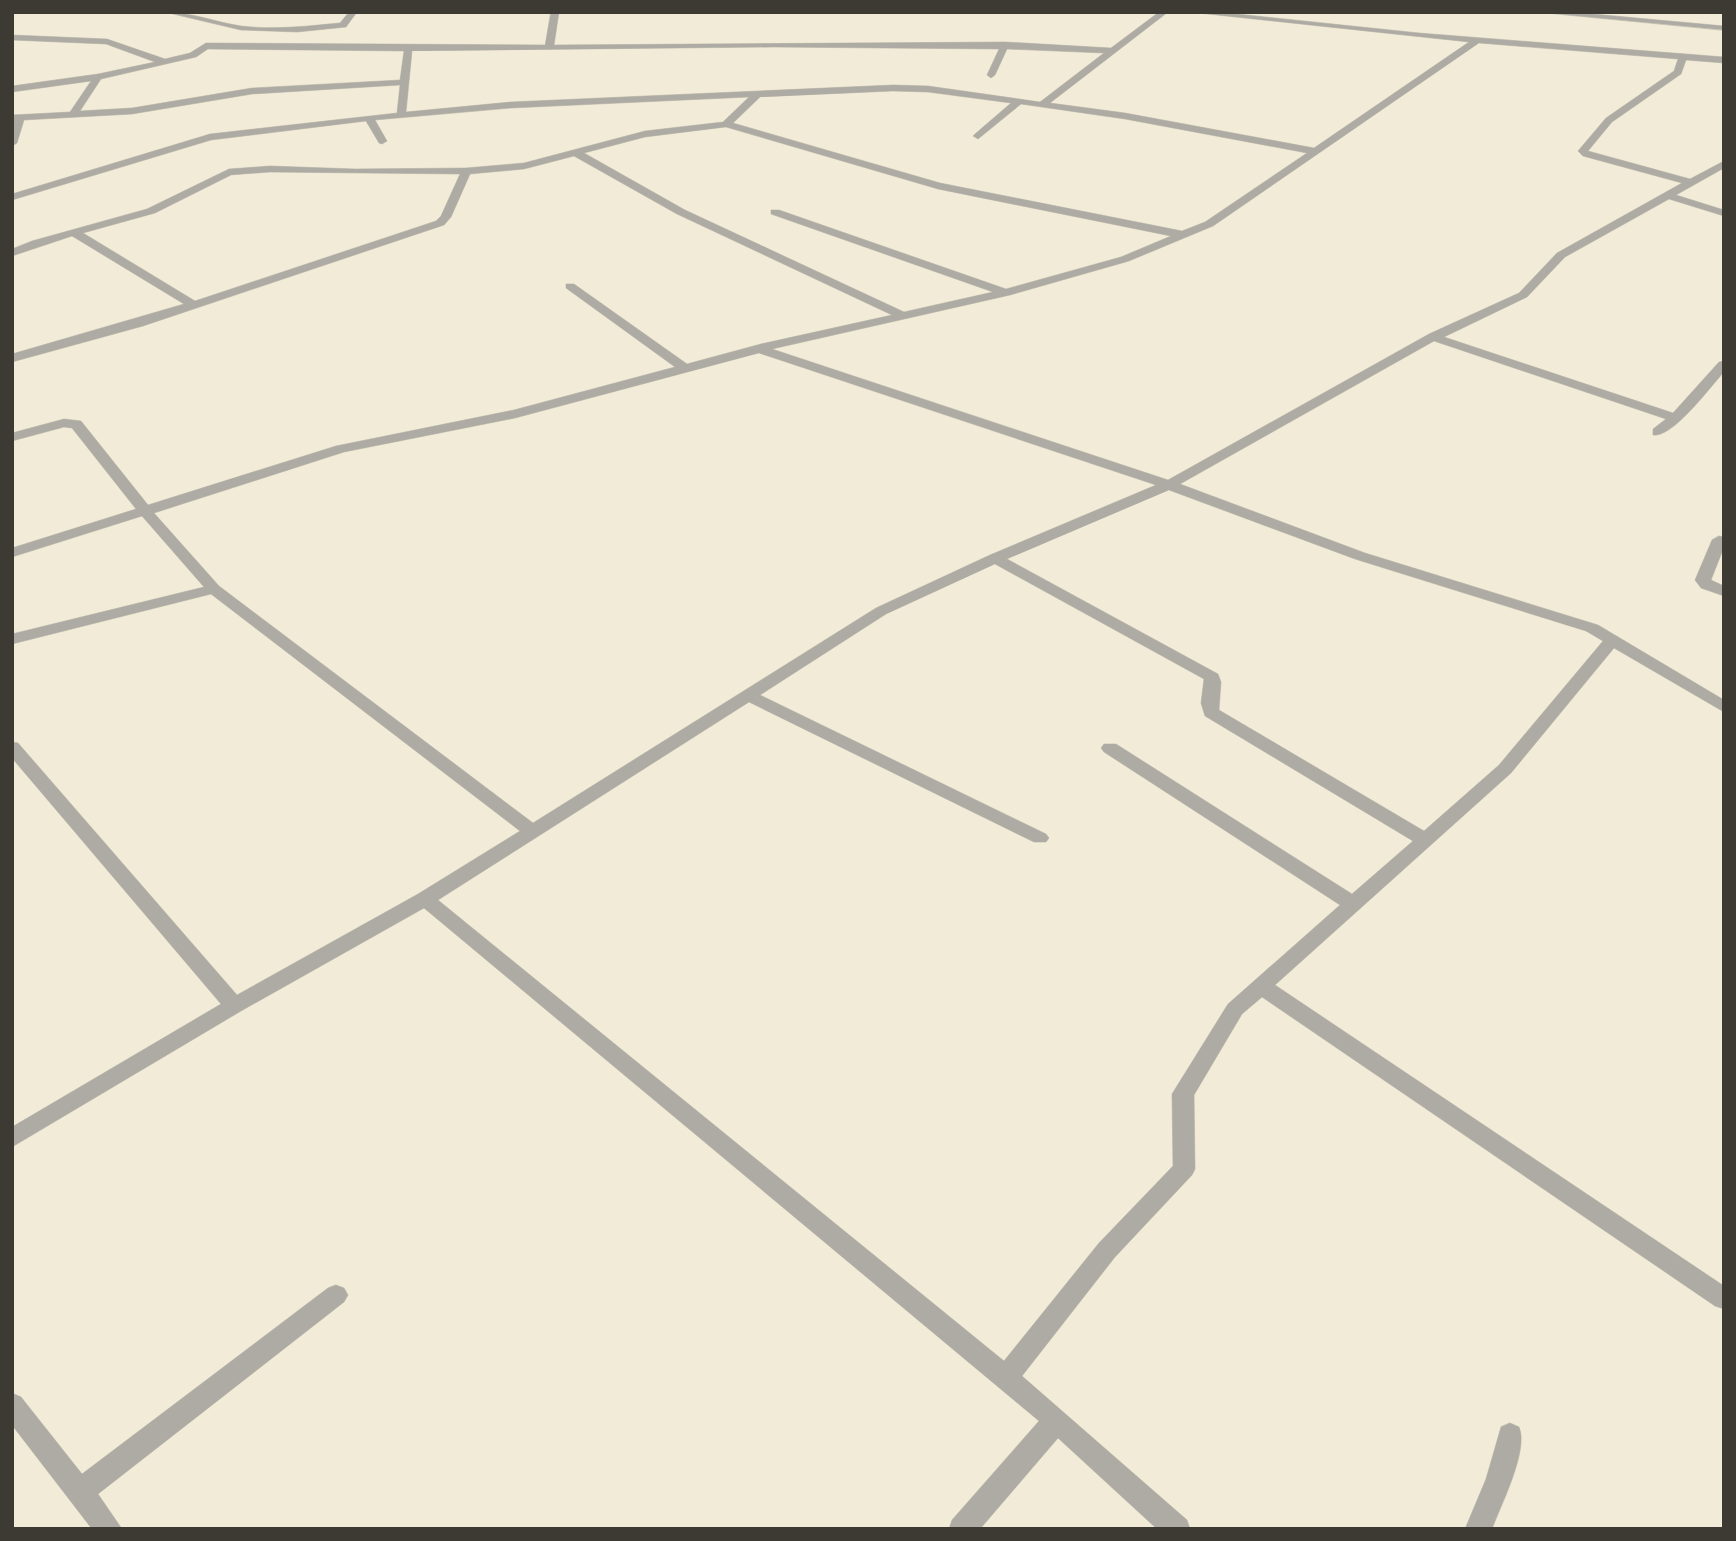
<svg xmlns="http://www.w3.org/2000/svg" width="1736" height="1541" viewBox="0 0 1736 1541" font-family="Lato,sans-serif">
	<rect width="100%" height="100%" fill="#f1ebd8"/>
	<g fill="none" stroke-linecap="round" stroke-linejoin="round">
		<g stroke="#cdc8b7" stroke-width="1">
			<path id="minor" d="M165,12C191,12 215,22 241,26C274,30 308,26 340,23L349,12H357L346,27L297,32L241,30Z
				M551,12H559L554,45L1005,42L1111,48L1159,12H1168L1050,103L1125,113L1314,148L1469,42L1189,12H1218L1419,33L1724,57V63L1686,60L1681,74L1612,122L1588,151L1690,179L1724,161V168L1676,195L1724,210V216L1669,199L1565,257L1527,297L1444,337L1673,413L1719,362L1724,361V372C1710,387 1673,438 1653,435V429L1666,419L1434,341L1180,484L1365,553L1598,625L1724,700V712L1614,648L1511,773L1275,985L1724,1286V1309L1715,1306L1262,997L1242,1014L1194,1095L1195,1169L1192,1175L1115,1257L1022,1376L1187,1520L1190,1529H1157L1058,1438L980,1529H949L952,1520L1039,1421L424,908L241,1011L12,1147V1127L221,1004L12,758V742L18,743L237,995L418,894L520,831L211,594L12,644V634L204,587L142,516L12,557V548L136,509L72,428L64,427L12,441V433L64,419L81,421L148,505L336,446L514,410L675,367L566,288V284H574L687,364L761,344L892,315L677,214L574,156L524,169L470,174L451,217L444,225L143,326L12,362V354L184,304L72,236L12,256V249L32,241L147,209L229,169L270,166L355,169L466,168L524,163L645,131L723,122L749,97L511,108L375,120L387,141L382,144L379,143L366,121L211,140L12,200V194L210,134L397,113L400,85L252,94L132,114L24,120L17,143L12,146V115L70,112L91,81L12,92V86L98,74L155,62L106,44L12,40V35L107,39L165,59L190,53L206,43L545,45ZM1479,43L1678,59L1674,71L1606,118L1578,151L1583,156L1682,183L1557,253L1519,293L1429,334L1168,480L772,349L1010,295L1129,261L1213,226ZM774,47L999,49L987,75L991,78L995,75L1007,49L1104,53L1040,102L928,86L893,85L511,102L406,112L412,51ZM208,49L404,51L400,80L252,88L132,108L80,111L101,79L196,57ZM893,91L928,92L1011,103L975,134L973,136L978,139L1021,104L1125,119L1307,153L1205,222L1182,231L940,183L733,123L760,97ZM726,127L938,189L1171,236L1121,257L1006,289L779,210H771V214L993,292L904,312L685,210L584,153L645,137ZM270,172L460,174L441,216L436,221L195,301L83,233L155,213L231,175ZM759,353L1156,485L990,555L876,608L533,823L219,586L154,513L344,452L515,418ZM1169,490L1355,559L1586,631L1603,641L1499,765L1424,831L1219,710L1221,682L1218,674L1007,559ZM995,564L1204,679L1201,703L1205,716L1413,841L1352,894L1116,744H1104L1101,748L1104,752L1340,905L1228,1004L1172,1094L1173,1166L1099,1243L1004,1361L438,900L749,702L1034,842H1046L1049,838L1046,834L760,695L886,614Z
				M1536,12H1571L1724,26V30Z
				M1719,536L1724,537V547L1711,580L1724,586V596L1701,588L1695,580L1712,540Z
				M336,1285L344,1288L348,1295L344,1302L98,1494L122,1529H92L12,1425V1393L21,1397L82,1474L328,1288Z
				M1510,1423L1519,1427C1529,1450 1501,1505 1492,1529H1465L1486,1479L1501,1427Z"/>
		</g>
		<use href="#minor" fill="#adaba3" fill-rule="evenodd"/>
	</g>
	<rect width="1736" height="1541" fill="none" stroke="#3c3a32" stroke-width="28"/>
</svg>
